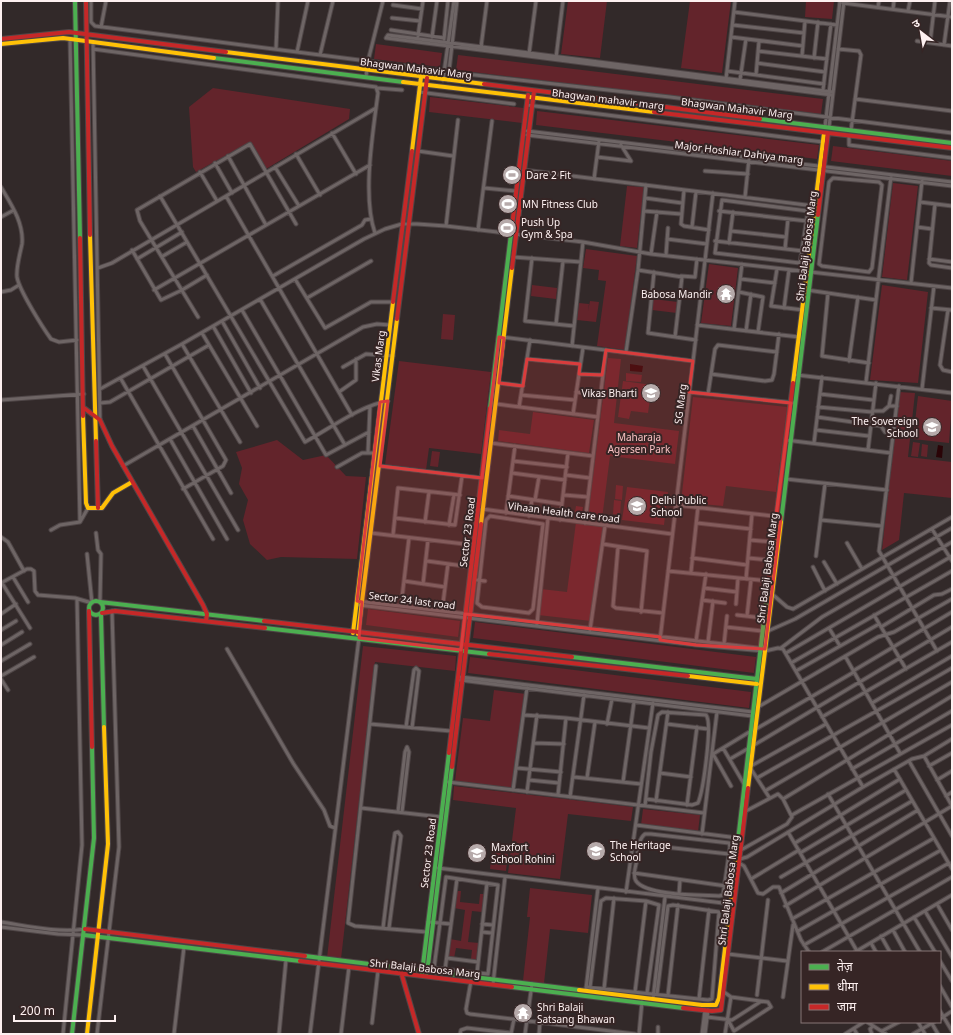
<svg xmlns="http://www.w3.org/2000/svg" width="953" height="1035" viewBox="0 0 953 1035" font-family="'Noto Sans','Noto Sans Devanagari',sans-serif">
	<rect width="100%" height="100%" fill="#322929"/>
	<path fill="#63242b" d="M568,1H607L600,58L561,54Z
		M690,1H731L722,73L681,68Z
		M806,1H834L832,19L805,17Z
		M376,44L442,53L440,67L374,59Z
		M458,55L823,99L821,114L456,70Z
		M213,88L350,109L349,119L266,169L250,142L196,172L193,167L189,107Z
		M430,97L524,108L522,123L429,112Z
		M537,111L819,145L817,159L536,125Z
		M833,146L952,161V176L831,161Z
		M893,183L918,186L907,280L882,277Z
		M627,186L644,187L637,248L620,246Z
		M586,249L637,256L625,350L597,346L606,281L598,280L599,270L583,268Z
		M709,264L738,268L731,326L701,323Z
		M532,285L557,288L556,299L531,296Z
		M882,285L928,292L918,383L870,380Z
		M653,299L678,302L677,313L652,310Z
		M590,301L599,302L596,322L577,320L579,303L589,304L588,311Z
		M443,314L455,315L453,340L441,339Z
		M608,358L621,359L614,423L679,431L675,464L610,456L602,519L588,517Z
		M399,361L491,372L481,454L429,448L426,470L385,465Z
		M626,373L642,375L641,382L626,381Z
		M623,381L652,385L648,413L631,411L629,419L618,417Z
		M899,392L915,393L908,457L952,462V498L904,493L899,540L882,550Z
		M918,396L952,401L949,443L913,439Z
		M693,397L787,407L776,492L726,486L723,506L681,502Z
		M533,412L594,420L589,453L498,441L499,430L530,434Z
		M277,440L303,460L326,455L346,476L366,477L357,559L281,557L267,560L250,544L243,520L248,500L239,484L242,468L236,452Z
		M913,442L920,443L918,457L911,456Z
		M922,444L928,445L927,457L921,456Z
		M432,451L440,452L438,467L430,466Z
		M616,485L623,486L622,500L615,499Z
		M627,487L668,492L664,525L622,520Z
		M614,500L621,501L620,515L613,514Z
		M576,506L583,507L581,518L574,517Z
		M576,522L603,525L591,621L538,615L541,589L567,592Z
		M368,609L460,621L458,637L366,625Z
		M475,622L756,657L754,673L473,638Z
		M363,646L456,656L455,671L375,662L341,959L327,958Z
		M470,657L751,692L749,708L468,673Z
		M494,690L526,694L514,788L455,781L463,718L490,721Z
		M454,786L633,807L631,821L568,814L560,879L508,873L516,808L453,800Z
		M643,809L700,815L698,832L641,825Z
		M492,852L500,853L498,870L490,869Z
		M500,853L508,854L506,871L498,870Z
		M530,888L592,895L588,933L550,929L544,983L523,981L530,917H527Z
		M455,891H461L460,902L479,904L480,894H485L482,912L472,911L468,942L479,943L477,960L471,959L472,950L456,948L454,958L448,957L450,939L461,941L465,910L454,908Z"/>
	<path fill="#2a0407" d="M630,364L643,366L642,372L630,371Z
		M938,445L943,446L942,458L936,457Z"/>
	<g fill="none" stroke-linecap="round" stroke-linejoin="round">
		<g stroke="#4f4647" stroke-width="5">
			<path id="street" d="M91,1V22L95,26L445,71
				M843,3L952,17
				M393,5L422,9
				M878,7L879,1
				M893,9L894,1
				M908,11L910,1
				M734,12L837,25
				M392,18L420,21
				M733,25L804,33
				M101,27L106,1
				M391,30L444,38
				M418,36L423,1
				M432,37L437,1
				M731,37L803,46
				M70,39L80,522
				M444,39L448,1
				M917,41L952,46
				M93,42L100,420
				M930,43L935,1
				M944,45L950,1
				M481,47L487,1
				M93,49L376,87L378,93C373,132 362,196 375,233
				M276,49L278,1
				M838,49L859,51L861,55L851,130
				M758,51L827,59
				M297,52L308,1
				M529,54L536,1
				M320,55L333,1
				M802,56L805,21
				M556,58L563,1
				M814,58L818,22
				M757,63L825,72
				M727,71L824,84
				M449,72L670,97L952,133
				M756,75L759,41
				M366,77L368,61L383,1
				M726,79L735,1
				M443,80L454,1
				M448,80L457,1
				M740,80L746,39
				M377,88L402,90
				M823,90L831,24
				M419,92L514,104
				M832,95L386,38L388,35L833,92
				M855,99L952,111
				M527,105L823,142
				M825,127L840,1
				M829,127L844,1
				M527,131L952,182
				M332,133L356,174
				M527,135L952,186
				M849,136V145L952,158
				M418,151L453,156
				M296,154L320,195
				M228,156L266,225
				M597,157L631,161L621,145
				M215,163L232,193
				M275,167L299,206
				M524,170L814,206
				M705,171L748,174
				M200,172L217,201
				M833,178L879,182L882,185L872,268L869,272L822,266L819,264L829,182Z
				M594,179L599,141
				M1,187C11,204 24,223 22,244C20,254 16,267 17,277C19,290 43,328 51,339L59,342L77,340
				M484,188L516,191
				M684,190L681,224L684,226L709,230
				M160,196L305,442C329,429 361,405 388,401
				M226,196L352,415
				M745,197L749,159
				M645,198L682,203
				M722,200L808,211L800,263L715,253Z
				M920,202L952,206
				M935,204L929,263L931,265L952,268
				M644,211L681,214
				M719,211L807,221
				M1,217L14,210
				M446,226L458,120
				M692,227L696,192
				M917,227L932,229
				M478,230L492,121
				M731,231L786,237
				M667,239L707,244
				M715,241L803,251
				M729,243L733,212
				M785,249L788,219
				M132,250L161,300L182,290L207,275
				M651,254L657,212
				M666,255L668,228
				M163,256L187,242
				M513,257L581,262
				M532,258L525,321L574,326
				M137,259L182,232
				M929,259L952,262
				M98,268L112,263L376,108
				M777,269L771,306L803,310
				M638,270L682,277L675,337
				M654,272L648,333L696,340
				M273,276L362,225L365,220L371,219
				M681,276L695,277L697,259
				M295,279L325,328L371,302H393
				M741,279L775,283
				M911,283L922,181
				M154,290L370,165
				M807,290L876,300
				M1,292L11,290L19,285
				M739,292L763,297L758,332
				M828,293L822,356L869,363
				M307,298L371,261
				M260,299L345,445
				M784,308L789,270
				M931,308L952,310
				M242,310L326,455L369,432
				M948,310L940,365L943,370L952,372
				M198,317L140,221L137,210L250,144L296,224
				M222,321L260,388
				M556,324L563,261
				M697,325L799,337
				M213,326L251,393
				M734,329L742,264
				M746,331L751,294
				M202,333L257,426
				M502,337L693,361
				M182,344L240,442
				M572,346L583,242
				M626,352L638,270L646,185
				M165,354L226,460L223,466L183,489
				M527,359L580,364
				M849,361L858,297
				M143,366L238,530
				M343,367L366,354L393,356
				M579,374L602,375
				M711,374L765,381L772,380L774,374L779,334
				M797,375L952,393
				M121,379L213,539
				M866,382L891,177
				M499,383L523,386
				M899,386L879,551L937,651
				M100,389L182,344L364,239L385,229L402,224H417L446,226L583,242L651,254L952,288
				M922,389L934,286
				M339,392L356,380V359
				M576,392L600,395
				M689,392L795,403
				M708,394L715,349L718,345L777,352
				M820,394L873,400
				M521,395L575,400
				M1,400L84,394
				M100,403L110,402L209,345
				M497,404L598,417
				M889,406L891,396
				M519,407L530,340
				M818,407L872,412
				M872,411H883L889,406H897
				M573,414L583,348
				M817,417L881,426L885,432L893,433
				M193,426L231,493
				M816,430L869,436
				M170,439L227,539
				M786,440L891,453
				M491,443L593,456
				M814,443L822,377
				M868,450L876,383
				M368,452L370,407
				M513,461L567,467
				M123,466L363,327L377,324L390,325
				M380,466L482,478
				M337,467L362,453H374
				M512,473L565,480
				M566,475L590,478
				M786,479L887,490
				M564,495L588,497
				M508,496L562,504
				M535,500L539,477
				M676,505L781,517
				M482,509L672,534
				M506,513L515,446
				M490,516L543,524L533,609L529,613L482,607L477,603L486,520Z
				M529,516L532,500
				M395,518L455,525L462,476
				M560,520L568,453
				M821,520L882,526
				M425,522L429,492
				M585,523L606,350
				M697,523L751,529
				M449,525L454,495
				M932,529L952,561
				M51,530L60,525L80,522L88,508
				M96,533L98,550L101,554L100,602
				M371,533L473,545
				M393,535L398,488L460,495
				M1,537L8,542L24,571
				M750,540L773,542
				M847,543L862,569
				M603,544L647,551L641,612
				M618,547L613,606L616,608L663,613
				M816,556L825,484
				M692,558L747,565
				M748,558L771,560
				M427,561L471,567
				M824,562L837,584
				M813,567L825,591
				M668,571L768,581
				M691,572L698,507
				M13,577L28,602
				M746,579L752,514
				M477,580L485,581
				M404,581L445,587
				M1,583L27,569H31L34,571L35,591L38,595L75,598L92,603L87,554
				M2,583L30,628
				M423,584L428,540
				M704,588L737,592
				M772,594L787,607L793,609L952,517
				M702,600L725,603
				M357,601L766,649
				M736,604L738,578
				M359,605L696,645L765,651L778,648L783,649L863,787L747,857L740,859
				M401,606L409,538
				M442,611L448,564
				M1,614L16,604
				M737,615L763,618
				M874,615L906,669
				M747,616L751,580
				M537,624L548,518
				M726,627L762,631
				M881,627L934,595L942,594L952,589
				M829,628L840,646
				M1,630L16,621
				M590,630L605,526
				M768,631L795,619L952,528
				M660,640L713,193
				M696,641L706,574
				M708,642L713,601
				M724,644L727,616
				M1,645L22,632
				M781,648L822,617L952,542
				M227,649L293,763L324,810L330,826L335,828
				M786,653L952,556
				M845,656L900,753
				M1,661L30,644
				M791,663L952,571
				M376,666L348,923L355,926L427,932
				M796,671L879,624
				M853,671L952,612
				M1,676L34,657
				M461,677L753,712
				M1,679L8,690
				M460,680L752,716
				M872,703L952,656
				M758,707L878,637L894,632L952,599
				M524,715L566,718L649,728
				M822,717L952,642
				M370,724L451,731
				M607,724L612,699
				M667,724L708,729
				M406,727L414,670L416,668L419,671L412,728
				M756,729L854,672
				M534,743L564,744
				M754,745L952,627
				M723,748L744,784
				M713,754L751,731
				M713,754L731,786
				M924,756L952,806
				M730,759L749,748
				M909,761L952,836
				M751,766L826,724
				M929,766L952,753
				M517,768L561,772
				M751,769L769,797
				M852,769L952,711
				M894,769L952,869
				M660,773L691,777
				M574,777L641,784
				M587,778L595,722
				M757,778C822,741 887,706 952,668
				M529,780L559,783
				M937,780L952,771
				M448,782L704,813
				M623,782L634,702
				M863,787L912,759L924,756L952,739
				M513,790L527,688
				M765,791L952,682
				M527,792L537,715
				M828,794L920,952
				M558,795L566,718
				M946,796L952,792
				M570,797L584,695
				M783,799L952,696
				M656,801L668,712
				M687,805L697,727
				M645,806L651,752L658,715L662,712L706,715C713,723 703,792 698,803L692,805L646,799
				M361,808L441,817
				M398,812L405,752L407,747L409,752L402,812
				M792,815L952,725
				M636,825L738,838
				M788,832L857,951
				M645,834H651L729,843L730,847L723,895L719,896C701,895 647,896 636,881C632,875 636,865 637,860C638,852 638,839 645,834Z
				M702,834L717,712
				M795,843L900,779
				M637,844L729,854
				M741,850L787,824L792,817L783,799L778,794L746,811
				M800,853L906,790
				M739,863L744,866L758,893L763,894L773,887H779L801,940L809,952
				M438,868L731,904
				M634,873L726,886
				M781,877L912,801
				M751,879L799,850
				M626,892L653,703
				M781,893L918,810
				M679,894L680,880
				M937,904L952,930
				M785,906L952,806
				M925,911L952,957
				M914,917L935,952
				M792,919L934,838
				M1,922C28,926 57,933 85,929
				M428,922L440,923L434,968L488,974L498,885L446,877L440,923L451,924
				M482,924L493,925
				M1,927L58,934L84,935
				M383,928L393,846L395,833L398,832L401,836L389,928
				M893,930L905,952
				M798,931L941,850
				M482,932L492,933
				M881,936L890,952
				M871,943L876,952
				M804,945L949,863
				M822,952L952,877
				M855,952L952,895
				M728,954L787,961
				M447,958L478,962
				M940,961L952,981
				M445,970L457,879
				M477,973L487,883
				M471,981L466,1009L467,1013L470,1014L635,1034
				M493,984L505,877
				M940,986L952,1007
				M586,987L708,1000L712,999L719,912L673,905L668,906L657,994
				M590,987L601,901L606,898L646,901L659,905L647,993
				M586,989L598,888
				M604,989L614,898
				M635,992L646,901
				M724,992L731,997L768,1002L771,1007L734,1031L728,1020
				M668,995L678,905
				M757,995L768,900
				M783,997L793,925
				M653,999L665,897
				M699,999L709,910
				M940,1011L952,1031
				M707,1017L732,1020L760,1002
				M940,1019L952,1011
				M867,1022L886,1034
				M918,1022L925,1034
				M931,1022L938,1034
				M372,1023L378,971
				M854,1029L857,1034
				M882,1031L899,1022
				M63,1034L82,845L77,599
				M97,1034L119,847L112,611
				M174,1034L184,947
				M279,1034L286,960
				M310,1034L359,638
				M341,1034L349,967
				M460,1034L461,1030L467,1028L511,1033
				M511,1034L514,1019
				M525,1034L532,984
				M539,1034L540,1022
				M639,1034L642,1002
				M658,1034V1027
				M702,1034L705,1010
				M705,1034L708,1010
				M725,1034L731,997
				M845,1034L864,1022
				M872,1034L870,1029L873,1026
				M913,1034L934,1022"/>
		</g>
		<g stroke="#4f4647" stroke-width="6">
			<path id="fast" d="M75,1L80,238
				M214,58L403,82
				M760,119L952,143
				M490,408L511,234
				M781,522L818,215
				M89 608a7 7 0 1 1 14 0a7 7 0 1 1-14 0Z
				M100,602L264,621
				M101,615L104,727
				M265,628L489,654
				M572,657L757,679
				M737,849L769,577
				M84,935L300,961
				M305,956L579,990
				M422,973L449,753
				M427,973L452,767
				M512,987L683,1008
				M72,1034L94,838L92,747"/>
		</g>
		<g stroke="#4f4647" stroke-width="6">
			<path id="slow" d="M1,44L63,38L214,58
				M226,52L484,84
				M403,82L654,112
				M412,151L421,77
				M90,235L96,441
				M793,383L824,133
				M83,416L86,503L88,508H102L113,493L132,482
				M481,524L512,268
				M353,633L393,302
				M358,634L397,319
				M688,676L757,684
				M748,788L781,522
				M579,990L702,1005H716L719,998L737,849
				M87,1034L108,844L104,727"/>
		</g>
		<g stroke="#4f4647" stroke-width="6">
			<path id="jam" d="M86,1L90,235
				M1,39L69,32L226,52
				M484,84L760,119
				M654,112L952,148
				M818,215L828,133
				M511,234L528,95
				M80,238L83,416
				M512,268L534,91
				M393,302L412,151
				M397,319L427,78
				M84,408L100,420L112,446L203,605L207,614L206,621
				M96,441L98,508
				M769,577L793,383
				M89,611L92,747
				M102,613L115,611L265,628
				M264,621L572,657
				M489,654L688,676
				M449,753L490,408
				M452,767L481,524
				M85,929L305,956
				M300,961L512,987
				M401,972L419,1034
				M683,1008L712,1011L721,1010L748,788"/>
		</g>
		<use href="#street" stroke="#6e6565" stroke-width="3"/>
		<use href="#fast" stroke="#4caf50" stroke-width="4"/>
		<use href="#slow" stroke="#ffc107" stroke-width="4"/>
		<use href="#jam" stroke="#c62828" stroke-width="4"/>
	</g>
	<path fill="#da3c3c" fill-opacity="0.2" stroke="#da3c3c" stroke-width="3" stroke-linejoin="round" d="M499,337L504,338L499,383L523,386L527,359L580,364L579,374L602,375L606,350L693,361L689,392L791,403L776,516L781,517L765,649L696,645L660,640V637L465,614L461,650L359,638L362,602L357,601L380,402L388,401L380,466L482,478Z"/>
	<defs>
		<g id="stadium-disc" transform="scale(1)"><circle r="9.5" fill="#b6aaaa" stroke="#362525"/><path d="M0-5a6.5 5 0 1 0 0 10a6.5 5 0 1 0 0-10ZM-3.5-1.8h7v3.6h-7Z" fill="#fff"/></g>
		<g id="temple-disc" transform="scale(1)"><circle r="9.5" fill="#b6aaaa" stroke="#362525"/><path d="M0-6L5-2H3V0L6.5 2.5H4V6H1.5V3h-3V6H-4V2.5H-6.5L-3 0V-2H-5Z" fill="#fff"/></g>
		<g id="school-disc" transform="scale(1)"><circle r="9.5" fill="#b6aaaa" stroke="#362525"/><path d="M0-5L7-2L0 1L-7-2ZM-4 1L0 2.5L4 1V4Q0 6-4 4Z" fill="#fff"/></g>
	</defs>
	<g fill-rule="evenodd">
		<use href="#stadium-disc" x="512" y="175"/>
		<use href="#stadium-disc" x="508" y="204"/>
		<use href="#stadium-disc" x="507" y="228"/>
		<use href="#temple-disc" x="726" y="294"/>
		<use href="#school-disc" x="651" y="393"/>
		<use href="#school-disc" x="932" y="427"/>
		<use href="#school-disc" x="637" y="506"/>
		<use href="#school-disc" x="596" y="851"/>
		<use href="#school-disc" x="477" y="853"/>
		<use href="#temple-disc" x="523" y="1013"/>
	</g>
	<g text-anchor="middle" stroke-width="4" stroke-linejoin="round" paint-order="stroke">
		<g font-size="10" fill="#fdf0f0" stroke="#362525">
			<text transform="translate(416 68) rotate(7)" y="4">Bhagwan Mahavir Marg</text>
			<text transform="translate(608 99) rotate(7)" y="4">Bhagwan mahavir marg</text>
			<text transform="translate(737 108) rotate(7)" y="4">Bhagwan Mahavir Marg</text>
			<text transform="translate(739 152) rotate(7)" y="4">Major Hoshiar Dahiya marg</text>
			<text transform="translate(806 246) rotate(-83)" y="4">Shri Balaji Babosa Marg</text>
			<text transform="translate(378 356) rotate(-83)" y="4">Vikas Marg</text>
			<text transform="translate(680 404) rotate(-83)" y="4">SG Marg</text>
			<text transform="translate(564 512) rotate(7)" y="4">Vihaan Health care road</text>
			<text transform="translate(467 532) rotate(-83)" y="4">Sector 23 Road</text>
			<text transform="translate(767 568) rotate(-83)" y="4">Shri Balaji Babosa Marg</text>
			<text transform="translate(412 600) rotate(7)" y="4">Sector 24 last road</text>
			<text transform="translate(428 853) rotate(-83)" y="4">Sector 23 Road</text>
			<text transform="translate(728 890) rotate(-83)" y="4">Shri Balaji Babosa Marg</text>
			<text transform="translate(425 968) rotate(6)" y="4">Shri Balaji Babosa Marg</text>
		</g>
		<g font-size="10" fill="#fdf0f0" stroke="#362525" text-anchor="start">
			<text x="526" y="179">Dare 2 Fit</text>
			<text x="522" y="208">MN Fitness Club</text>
			<text x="521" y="226">Push Up<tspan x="521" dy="12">Gym &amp; Spa</tspan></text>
			<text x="712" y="298" text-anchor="end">Babosa Mandir</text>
			<text x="637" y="397" text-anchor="end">Vikas Bharti</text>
			<text x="918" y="425" text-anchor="end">The Sovereign<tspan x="918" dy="12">School</tspan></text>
			<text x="651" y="504">Delhi Public<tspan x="651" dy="12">School</tspan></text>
			<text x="610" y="849">The Heritage<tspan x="610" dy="12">School</tspan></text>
			<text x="491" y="851">Maxfort<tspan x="491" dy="12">School Rohini</tspan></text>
			<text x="537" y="1011">Shri Balaji<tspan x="537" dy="12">Satsang Bhawan</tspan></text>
		</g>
		<g font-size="10" fill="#f8c1c2" stroke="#362525">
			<text x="639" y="441">Maharaja<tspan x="639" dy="12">Agersen Park</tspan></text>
		</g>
	</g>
	<rect width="953" height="1035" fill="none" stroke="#fdf0f0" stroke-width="4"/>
	<rect x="801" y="951" width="140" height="72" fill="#362525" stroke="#867676"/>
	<rect x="809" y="964" width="20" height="6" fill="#4caf50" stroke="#867676"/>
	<text x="837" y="971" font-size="12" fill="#fdf0f0">तेज़</text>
	<rect x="809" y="984" width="20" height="6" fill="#ffc107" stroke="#867676"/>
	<text x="837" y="991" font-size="12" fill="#fdf0f0">धीमा</text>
	<rect x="809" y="1004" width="20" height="6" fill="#c62828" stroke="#867676"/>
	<text x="837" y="1011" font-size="12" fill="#fdf0f0">जाम</text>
	<g transform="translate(921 32) rotate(329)" stroke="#362525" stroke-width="3" paint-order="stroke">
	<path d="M0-3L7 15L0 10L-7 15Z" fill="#fdf0f0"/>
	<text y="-6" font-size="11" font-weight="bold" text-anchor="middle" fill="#fdf0f0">उ</text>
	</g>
	<path d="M14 1015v6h101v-6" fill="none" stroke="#fdf0f0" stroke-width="2"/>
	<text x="20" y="1015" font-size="12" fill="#fdf0f0" stroke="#362525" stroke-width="3" paint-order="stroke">200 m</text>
</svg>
